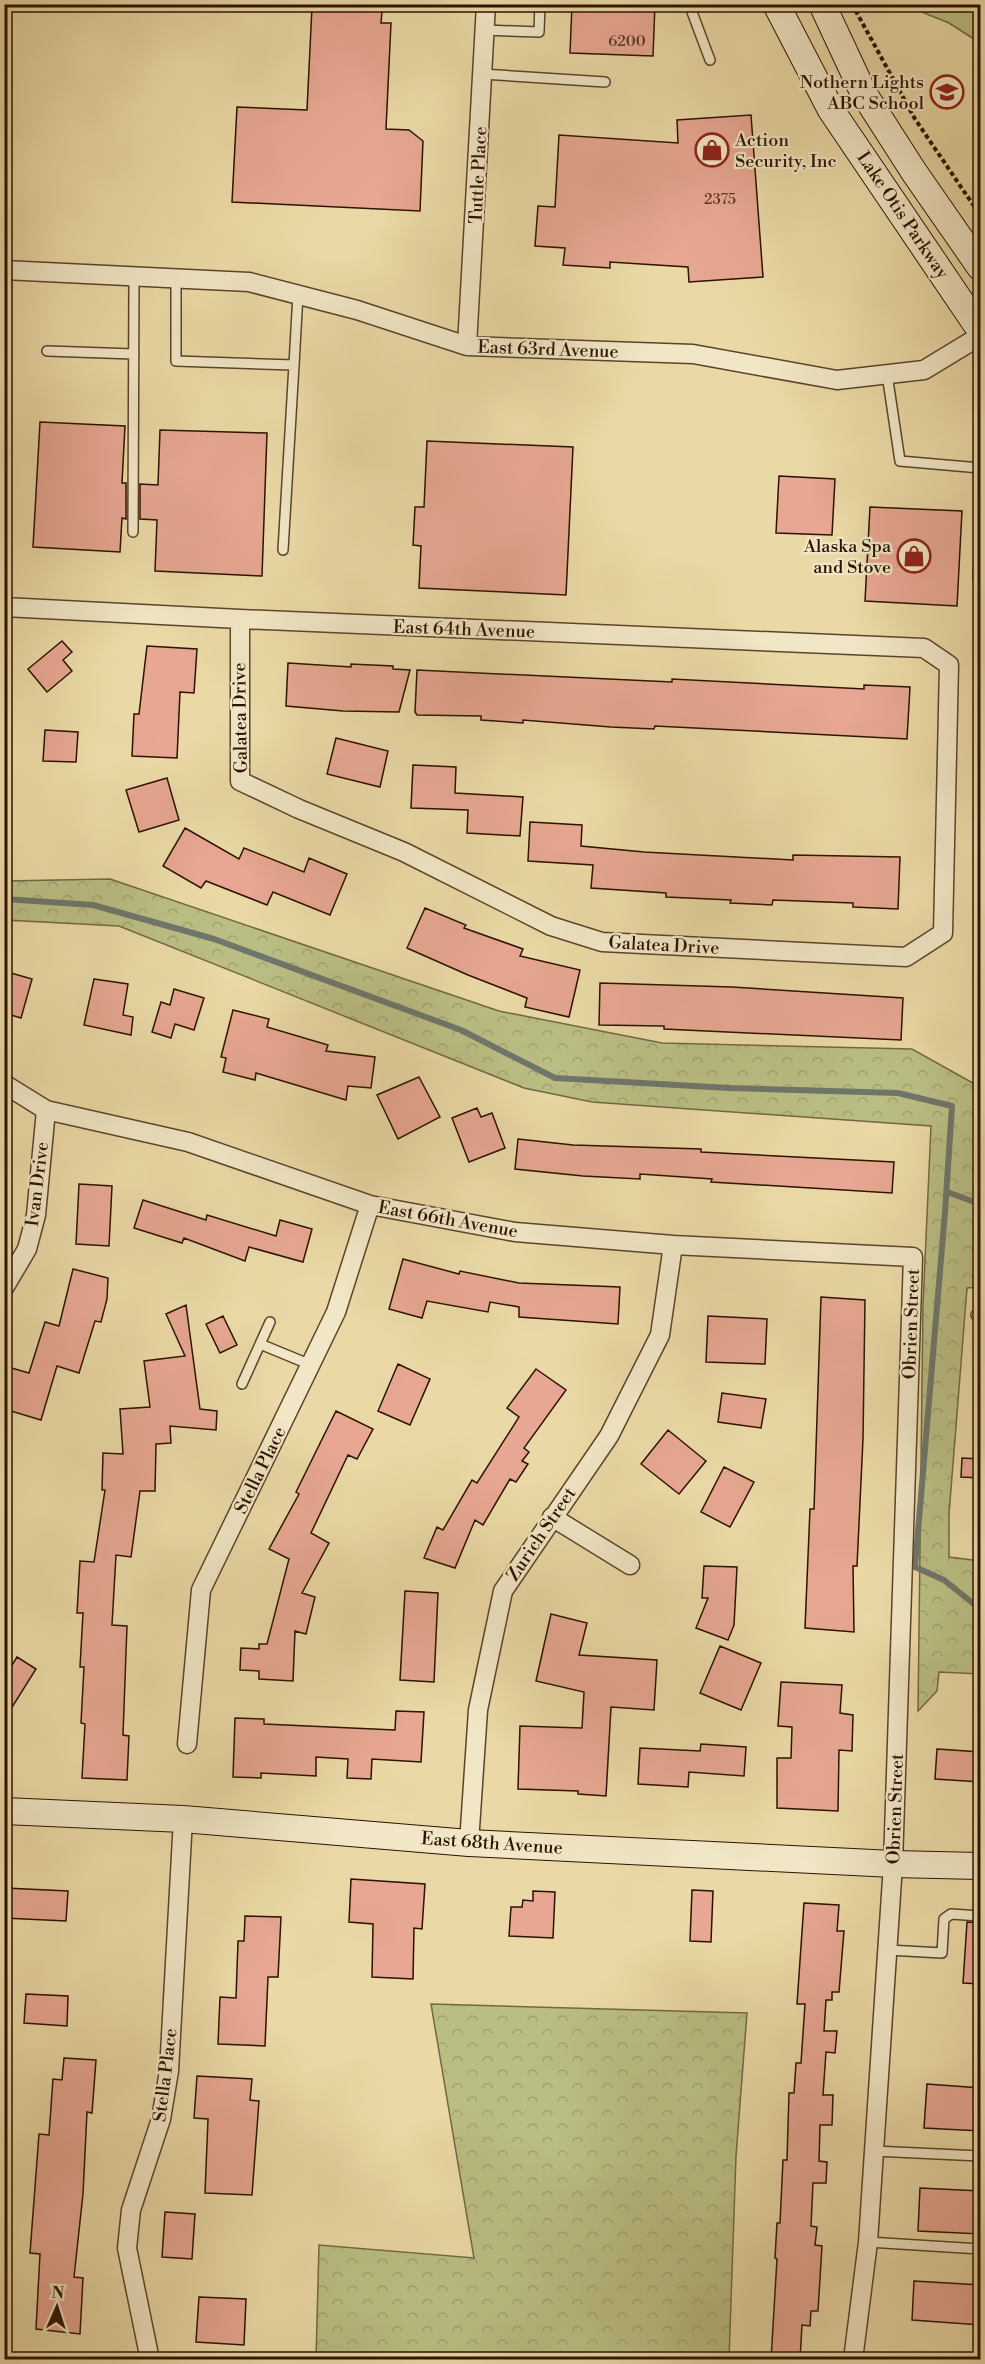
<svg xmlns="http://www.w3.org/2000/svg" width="985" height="2364" viewBox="0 0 985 2364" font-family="'Libre Bodoni',serif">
	<defs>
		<pattern id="forest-crowns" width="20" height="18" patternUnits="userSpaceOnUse" patternTransform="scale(1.5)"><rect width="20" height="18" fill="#babe84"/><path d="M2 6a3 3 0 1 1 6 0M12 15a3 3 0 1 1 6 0" fill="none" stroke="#a0a270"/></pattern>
	</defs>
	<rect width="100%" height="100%" fill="#ead9a6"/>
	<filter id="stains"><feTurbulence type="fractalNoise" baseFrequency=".00333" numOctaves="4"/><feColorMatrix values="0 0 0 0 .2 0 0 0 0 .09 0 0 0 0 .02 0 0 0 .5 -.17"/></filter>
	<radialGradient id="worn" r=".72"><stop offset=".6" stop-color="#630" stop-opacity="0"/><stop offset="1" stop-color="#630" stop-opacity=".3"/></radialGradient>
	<path fill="url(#forest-crowns)" stroke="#736842" stroke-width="1.5" d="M110,879L499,1011L662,1043L912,1049L980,1087V1287L967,1288L949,1514V1557L980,1561V1674L939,1672L937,1691L918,1711L923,1305L931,1126L592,1102L524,1088L119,926L5,920V881Z
		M431,2004L747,2013L736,2156L729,2359H316L319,2245L474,2258Z"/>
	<path fill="#babe84" stroke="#736842" stroke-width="1.5" d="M920,5H980V43L949,23L924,13Z"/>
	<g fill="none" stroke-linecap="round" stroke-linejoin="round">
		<path stroke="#6f766a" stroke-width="6" d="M4,899L93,905L214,939L461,1030L555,1078L729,1088L898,1093L952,1106L945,1212L915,1567L944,1580L980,1609
			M947,1192L980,1204"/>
	</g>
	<path fill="#e7a792" stroke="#2c1200" stroke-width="1.5" d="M572,4H655L653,56L570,53Z
		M312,7L382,11L381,23H391L386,129L409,130L423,141L420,211L232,202L237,107L307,110Z
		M751,115L763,277L689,282L688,267L610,262V268L563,265L565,248L535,246L538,206L555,207L559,135L678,143L677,120Z
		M40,422L125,426L122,483H126V519L122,518L120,552L33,547Z
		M160,430L267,433L262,576L155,571L157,520L140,519V484L158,485Z
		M427,441L573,447L566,595L419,588L421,546L413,545L415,507H424Z
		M779,476L835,479L832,535L776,533Z
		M870,507L962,511L957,606L865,601Z
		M62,641L72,652L63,660L72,671L47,692L28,669Z
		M147,646L197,649L194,693L180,692L177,758L132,756L134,714H139Z
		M288,663L351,667V664L393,666V669L410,670L399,712L343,711L286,706Z
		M417,670L672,682V679L864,689V685L910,687L907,739L655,726L654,729L611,727L523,720V723L481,720V716L417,715L415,712Z
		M45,730L78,732L76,762L43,761Z
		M336,738L388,751L380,787L327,774Z
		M413,765L456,767L455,793L523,797L520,836L467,833L468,810L411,808Z
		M167,778L179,820L139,832L126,790Z
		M530,822L582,825L581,846L644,852L793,860V855L900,857L898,909L853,907V903L773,900L772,905L730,903L731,900L666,897V893L591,888L593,865L528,861Z
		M185,828L239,859L244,848L304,872L309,858L347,874L330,915L273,892L267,905L206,881L201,888L163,866Z
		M425,908L466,925L464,928L523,949L520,956L580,970L569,1017L525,1007L527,998L468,975L407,948Z
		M4,971L32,979L21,1018L4,1013Z
		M94,979L128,984L123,1015L133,1017L131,1035L84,1025Z
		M600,983L732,987L903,998L901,1040L664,1029V1026L599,1025Z
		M174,989L204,998L194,1030L175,1024L171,1038L152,1032L161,1002L170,1005Z
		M233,1010L269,1019L267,1027L328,1045L326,1051L375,1057L371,1088L348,1086L346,1100L256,1073L255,1080L223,1072L226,1058L221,1057Z
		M419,1077L440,1117L398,1139L377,1095Z
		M477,1108L481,1117L492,1113L505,1148L469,1162L452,1118Z
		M518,1139L573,1145L701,1149V1152L894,1162L892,1193L711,1182L712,1179L640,1174V1179L583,1176L515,1169Z
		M79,1184L112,1186L109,1246L76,1244Z
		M143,1200L206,1220L207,1215L276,1236L280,1220L312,1229L303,1262L249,1247L245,1261L184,1238L182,1243L134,1228Z
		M403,1259L459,1274L460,1271L519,1283L620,1287L618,1324L519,1317V1307L490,1302L488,1312L427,1301L422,1318L389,1309Z
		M73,1269L108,1278L107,1299L101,1322L95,1321L79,1373L57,1366L41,1420L4,1409V1378L8,1367L29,1373L45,1322L59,1326Z
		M821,1297L865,1300L863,1439L857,1566H853L854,1632L805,1628L810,1509H814Z
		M186,1305L200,1409L217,1411L216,1430L170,1426L171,1443L156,1444L155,1491H140L131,1557L116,1555L112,1625L127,1626L123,1735L129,1736L127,1780L82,1778L85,1724L81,1723L84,1667H80L83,1613H77L80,1561L94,1562L105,1490H102L103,1453L123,1454L120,1409L150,1407L144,1361L185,1356L166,1314Z
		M223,1316L237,1345L220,1353L206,1324Z
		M708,1316L767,1319L765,1364L706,1362Z
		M398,1364L430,1379L410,1425L378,1411Z
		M536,1369L566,1390L524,1448L529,1452L522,1461L528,1464L516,1482L510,1479L483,1525L475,1520L455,1568L424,1558L437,1527L443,1530L472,1480L477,1483L519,1417L507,1408Z
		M722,1393L766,1399L761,1428L718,1422Z
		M336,1411L373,1429L357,1459L348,1455L311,1533L329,1543L302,1593L315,1597L306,1634L295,1631L293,1681L259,1679V1671L240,1670L241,1648L259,1649V1644H267L289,1559L269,1549L299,1494L296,1492Z
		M668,1430L706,1461L679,1494L641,1464Z
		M962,1458L981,1459V1478L961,1477Z
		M724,1467L754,1482L730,1527L701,1512Z
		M704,1566L737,1567L734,1625L728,1640L696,1628L708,1598H702Z
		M405,1591L438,1593L434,1682L400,1680Z
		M551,1614L587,1623L579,1655L657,1660L654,1710L611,1707L606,1796L578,1794V1791L518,1789L520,1726L582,1728L584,1692L536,1681Z
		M720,1646L761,1663L741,1710L700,1693Z
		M17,1657L36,1669L4,1720V1678Z
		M781,1682L842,1685L840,1713L853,1715L852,1751L839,1750L838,1811L777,1808V1758H791L792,1727L778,1726Z
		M396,1711L424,1712L421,1762L372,1759L371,1779L347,1778L348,1759L316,1757V1776L261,1773V1778L233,1777L235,1718L264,1719V1724L395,1730Z
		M701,1744L746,1747L744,1776L689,1772L688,1787L638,1784L640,1748L700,1751Z
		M937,1749L981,1752V1782L935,1779Z
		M351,1879L425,1884L422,1929L414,1928L413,1979L372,1977L373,1924L349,1922Z
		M5,1888L68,1891L66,1921L4,1918Z
		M692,1890L713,1891L711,1942L690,1941Z
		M533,1891L555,1892L553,1938L509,1936L511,1907H522L523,1900L533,1901Z
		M804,1903L839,1905L837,1931H844L839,1992H832V2000H826L824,2031H837L835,2053L826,2052L823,2095H833L832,2125H820L819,2161L827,2162L826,2183H813L811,2226L817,2227L815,2245L822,2246L818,2311H811L810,2326L802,2325L800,2360H771L777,2259L775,2258L777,2223H780L783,2160H787L789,2093H794L796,2063H801L805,2004H797Z
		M245,1916L281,1917L278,1977H268L265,2046L218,2044L220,1997L236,1998L238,1941H244Z
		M967,1922L981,1923V1984L963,1983Z
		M26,1994L68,1996L67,2026L24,2023Z
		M64,2058L96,2060L92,2113L87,2112L83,2194L74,2277L83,2278L80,2334L36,2329L40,2254L30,2253L39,2134L49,2135L53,2079L62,2080Z
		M197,2076L252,2079L250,2100L259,2101L252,2195L205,2193L208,2119L194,2118Z
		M927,2084L981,2088V2131L924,2128Z
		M920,2188L981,2191V2234L918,2231Z
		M165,2212L195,2214L192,2259L162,2257Z
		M914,2281L981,2285V2325L912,2320Z
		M199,2297L246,2299L244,2345L196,2342Z"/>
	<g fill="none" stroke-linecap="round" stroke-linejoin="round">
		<g stroke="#5c442a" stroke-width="12">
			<path id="lane" d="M689,4L710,60
				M484,30L539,32L540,4
				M482,74L605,82
				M176,278V361L294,365L298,294
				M47,351L134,354
				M887,374L900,461L980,468
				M133,532L134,276
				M283,550L294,365
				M978,578L980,534
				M976,1315H980
				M260,1344L311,1365
				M242,1384L270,1322
				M888,1950L942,1953L944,1919L951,1914L980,1916
				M874,2151L980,2156
				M868,2242L980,2249"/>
		</g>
		<g stroke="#5c442a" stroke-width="21">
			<path id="street" d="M4,270L249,282L357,310L467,346L693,354L837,380L924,370L980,336
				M467,346L486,4
				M4,607L240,619L924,648L949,665L943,933L906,957L602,942L551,926L404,852L299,809L240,781V619
				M4,1084L46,1110L188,1142L370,1205L515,1232L673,1245L913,1257L893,1864L868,2242L853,2360
				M4,1288L27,1249L36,1215L46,1110
				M552,1517L630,1565
				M187,1744L201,1590L336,1312L370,1205
				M469,1843L478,1710L503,1591L609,1436L660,1335L673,1245
				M150,2360L127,2248L131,2210L161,2119L169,2071L183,1819"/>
		</g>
		<g stroke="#2c1200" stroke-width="28">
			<path id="secondary" d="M776,4L831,110L980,330
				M822,4L864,94L914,172L980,267
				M4,1811L183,1819L469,1843L893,1864L980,1866"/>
		</g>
		<path stroke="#2c1200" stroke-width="4" stroke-dasharray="4.5 3" stroke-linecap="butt" d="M852,4L915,119L980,215"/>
		<use href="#lane" stroke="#f1e6c5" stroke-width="9"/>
		<use href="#street" stroke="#f1e6c5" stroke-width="18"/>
		<use href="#secondary" stroke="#f1e6c5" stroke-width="26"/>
	</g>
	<defs>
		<g id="school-ring" transform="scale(1.725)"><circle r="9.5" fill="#f1e6c5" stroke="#8f2418" stroke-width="1.5"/><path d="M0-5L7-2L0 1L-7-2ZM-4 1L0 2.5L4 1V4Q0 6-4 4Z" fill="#8f2418"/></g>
		<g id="shop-ring" transform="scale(1.725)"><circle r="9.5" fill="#f1e6c5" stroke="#8f2418" stroke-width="1.5"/><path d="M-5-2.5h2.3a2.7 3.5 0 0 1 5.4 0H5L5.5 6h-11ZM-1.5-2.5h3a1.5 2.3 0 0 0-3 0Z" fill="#8f2418"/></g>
	</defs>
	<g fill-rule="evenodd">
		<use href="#school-ring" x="947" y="92"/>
		<use href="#shop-ring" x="712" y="150"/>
		<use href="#shop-ring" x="914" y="556"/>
	</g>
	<g text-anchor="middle" stroke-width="4.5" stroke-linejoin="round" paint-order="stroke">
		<g font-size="15" fill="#5b3724">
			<text x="627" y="46">6200</text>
			<text x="720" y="204">2375</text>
		</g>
		<g font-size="18" fill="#2c1200" stroke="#f1e6c5" text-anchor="end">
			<text x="924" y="88">Nothern Lights<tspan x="924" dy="21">ABC School</tspan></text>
			<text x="735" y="146" text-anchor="start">Action<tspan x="735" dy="21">Security, Inc</tspan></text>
			<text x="891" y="552">Alaska Spa<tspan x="891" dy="21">and Stove</tspan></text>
		</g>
		<g font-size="18" fill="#2c1200" stroke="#f1e6c5">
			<text transform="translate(478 175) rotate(-87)" y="6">Tuttle Place</text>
			<text transform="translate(903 215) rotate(56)" y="6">Lake Otis Parkway</text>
			<text transform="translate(548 349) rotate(2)" y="6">East 63rd Avenue</text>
			<text transform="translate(464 629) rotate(2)" y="6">East 64th Avenue</text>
			<text transform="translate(240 718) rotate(-91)" y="6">Galatea Drive</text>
			<text transform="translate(664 945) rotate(3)" y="6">Galatea Drive</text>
			<text transform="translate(37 1184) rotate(-83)" y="6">Ivan Drive</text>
			<text transform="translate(448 1219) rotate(10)" y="6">East 66th Avenue</text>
			<text transform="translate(911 1324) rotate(-88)" y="6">Obrien Street</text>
			<text transform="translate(260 1470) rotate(-64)" y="6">Stella Place</text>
			<text transform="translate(541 1534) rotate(-56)" y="6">Zurich Street</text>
			<text transform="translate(895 1809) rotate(-88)" y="6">Obrien Street</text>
			<text transform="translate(492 1843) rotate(4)" y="6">East 68th Avenue</text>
			<text transform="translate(165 2075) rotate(-83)" y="6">Stella Place</text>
		</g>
	</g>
	<rect width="985" height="2364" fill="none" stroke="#ead9a6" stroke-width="24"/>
	<rect x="6" y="6" width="973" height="2352" fill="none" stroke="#2c1200" stroke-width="3"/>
	<rect x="12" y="12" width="961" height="2340" fill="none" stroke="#2c1200" stroke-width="1.5"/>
	<g transform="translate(57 2307) rotate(3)" stroke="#f1e6c5" stroke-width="4.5" paint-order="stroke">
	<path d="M0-4.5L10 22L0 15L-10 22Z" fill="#2c1200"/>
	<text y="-9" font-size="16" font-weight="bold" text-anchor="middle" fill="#2c1200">N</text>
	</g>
	<rect width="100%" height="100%" filter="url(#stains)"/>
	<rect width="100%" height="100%" fill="url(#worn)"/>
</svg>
